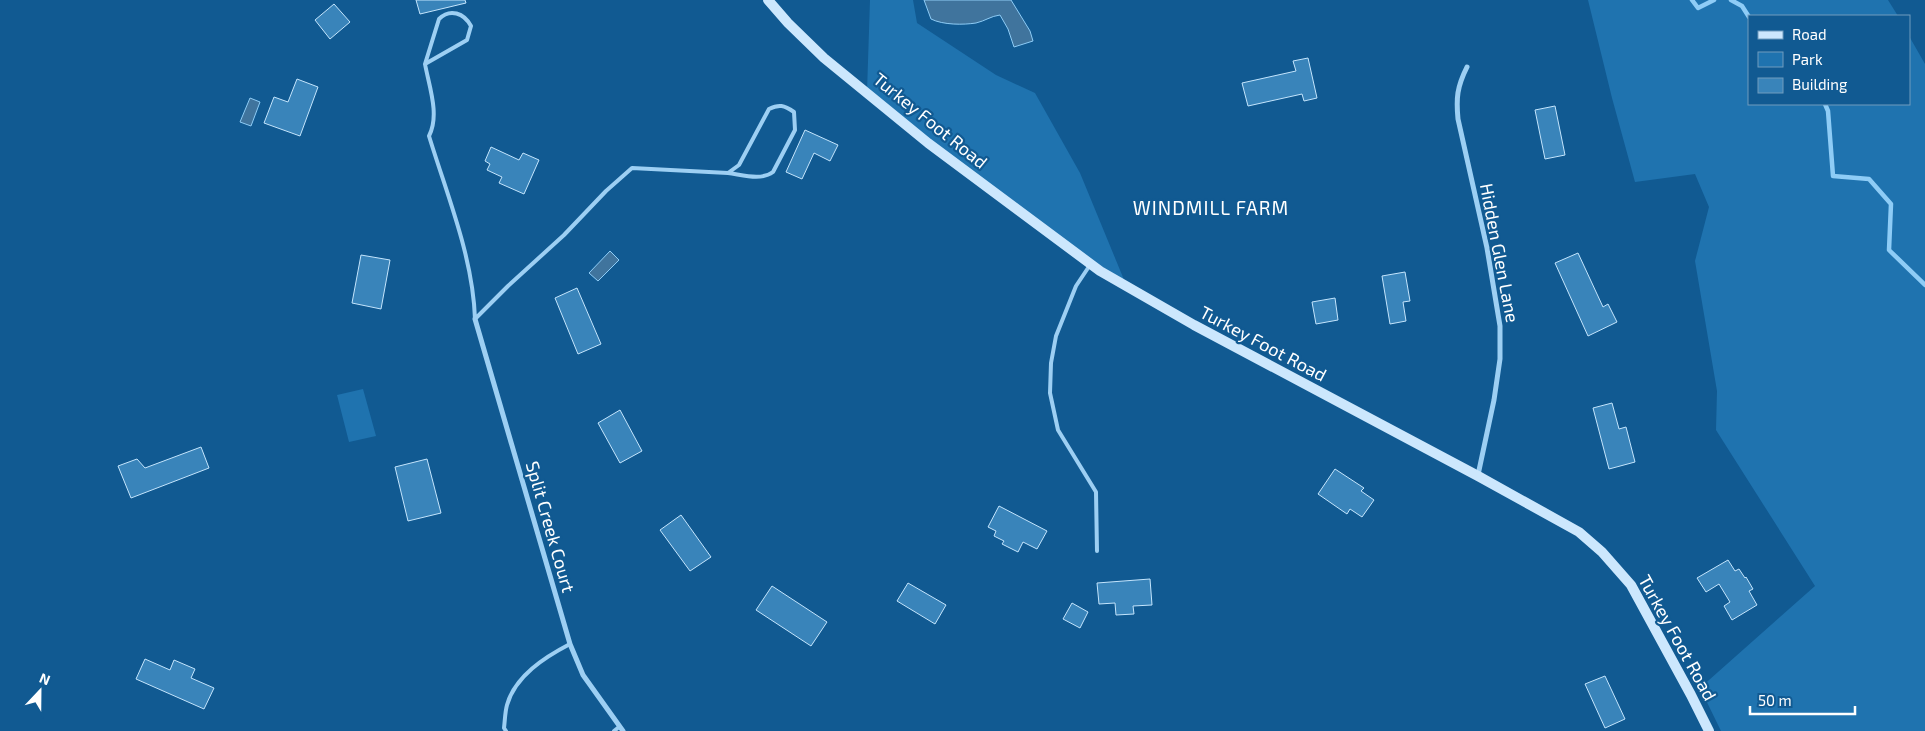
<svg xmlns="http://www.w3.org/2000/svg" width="1925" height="731" viewBox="0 0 1925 731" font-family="'Exo 2',sans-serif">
	<rect width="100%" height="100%" fill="#115a92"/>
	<path fill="#1f73af" d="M870,0H913L917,23L996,75L1035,93L1080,173L1127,287L867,92Z
		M1588,0H1888L1898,16H1749V104H1909V36L1925,64V731H1721L1700,688L1815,586L1716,430L1717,391L1695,261L1709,207L1695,174L1635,182L1612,98Z
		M363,389L376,436L349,442L337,395Z"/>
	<path fill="#40749d" stroke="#8eccf6" d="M924,0H1011L1030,31L1033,41L1014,47L1008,29L1000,15C991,16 985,21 976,23C963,25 943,25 931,19Z
		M250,98L260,102L251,126L240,122Z
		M610,251L619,260L598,281L589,273Z"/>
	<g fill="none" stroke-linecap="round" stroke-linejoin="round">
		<path stroke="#8eccf6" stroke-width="4.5" d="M1692,0L1698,8L1714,0
			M1731,0L1742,6L1749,17
			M1825,104L1828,111L1833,176L1869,179L1891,204L1889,250L1925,285"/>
	</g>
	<path fill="#3984ba" stroke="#c4e5fd" d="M416,0H465L466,3L420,14Z
		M334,4L350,22L330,39L315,20Z
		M1308,58L1317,98L1304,101L1302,94L1248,106L1242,83L1296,71L1293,61Z
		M297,79L318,87L300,136L264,123L274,97L288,102Z
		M1555,106L1565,155L1545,159L1535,110Z
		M805,130L838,145L830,161L814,153L802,179L786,172Z
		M491,147L519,160L523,153L539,160L524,194L499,183L502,177L487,170L490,164L485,161Z
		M1578,253L1603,307L1608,304L1617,322L1588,336L1555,263Z
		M361,255L390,260L381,309L352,303Z
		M1405,272L1410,301L1403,302L1406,321L1390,324L1382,276Z
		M577,288L601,344L578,354L555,298Z
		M1335,298L1338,320L1316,324L1312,302Z
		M1612,403L1619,429L1626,427L1635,462L1609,469L1593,408Z
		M620,410L642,451L620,463L598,423Z
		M201,447L209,468L131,498L118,466L137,459L145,468Z
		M427,459L441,513L408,521L395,467Z
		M1335,469L1364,488L1361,491L1374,500L1362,517L1350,509L1347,514L1318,494Z
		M999,506L1047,531L1037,549L1023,542L1018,552L1002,544L1004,541L994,536L996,531L988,527Z
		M681,515L711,557L690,571L660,530Z
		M1728,560L1735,571L1739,569L1745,578L1746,577L1753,589L1749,591L1757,605L1732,620L1724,606L1730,602L1719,584L1706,592L1697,578Z
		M1150,579L1152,605L1133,606L1134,614L1116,615L1115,603L1099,604L1097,583Z
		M908,583L946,605L935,624L897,601Z
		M772,586L827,622L811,646L756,610Z
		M1072,603L1088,612L1080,628L1063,619Z
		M145,659L170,670L174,660L195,669L191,678L214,688L204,709L136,679Z
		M1605,676L1625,719L1605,728L1585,684Z"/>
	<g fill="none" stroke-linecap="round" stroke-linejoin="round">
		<path stroke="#9dcff3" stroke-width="4" d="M425,64L439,19C450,8 464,13 471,26L467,40L425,64C429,86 440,115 429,136C447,195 473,257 475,319
			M1090,265L1076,286L1056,336L1051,363L1050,393L1058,430L1096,492L1097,551
			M475,319L508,286L564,235L606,191L632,168L728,173L739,165L769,109C779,104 784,105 794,112L795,130L773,172C761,181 743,175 728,173
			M506,731L504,728C505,720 505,712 507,705C515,676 545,657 570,644
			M614,731L619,727"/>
		<path stroke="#9dcff3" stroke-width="5" d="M1467,67C1457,87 1456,98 1458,119L1487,248L1500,326V359L1494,400L1478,475
			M475,319L570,644L583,675L623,731"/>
		<path stroke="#cce7fd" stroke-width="10" d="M768,0L788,23L824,58L928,143L1100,271L1194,325L1478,476L1579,532L1602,552L1631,585L1691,695L1709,731"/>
	</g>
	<g text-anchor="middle" stroke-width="4.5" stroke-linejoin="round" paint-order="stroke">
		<g font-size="18" fill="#fff" stroke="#115a92">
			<text transform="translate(930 121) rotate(39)" y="6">Turkey Foot Road</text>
			<text transform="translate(1499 253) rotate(79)" y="6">Hidden Glen Lane</text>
			<text transform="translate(1263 344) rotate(28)" y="6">Turkey Foot Road</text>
			<text transform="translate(550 527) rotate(74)" y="6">Split Creek Court</text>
			<text transform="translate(1677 638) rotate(61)" y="6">Turkey Foot Road</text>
		</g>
		<g font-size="19" letter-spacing="1" fill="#fff" stroke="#115a92">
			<text x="1211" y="215">WINDMILL FARM</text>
		</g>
	</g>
	<rect x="1748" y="15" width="162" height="90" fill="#115a92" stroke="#709cbe"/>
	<rect x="1758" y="31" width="25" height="8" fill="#cce7fd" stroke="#709cbe"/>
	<text x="1792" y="40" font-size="15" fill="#ffffff">Road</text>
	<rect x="1758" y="52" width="25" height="15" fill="#1f73af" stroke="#709cbe"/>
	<text x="1792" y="65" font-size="15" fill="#ffffff">Park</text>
	<rect x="1758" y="78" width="25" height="15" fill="#3984ba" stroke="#709cbe"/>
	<text x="1792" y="90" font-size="15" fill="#ffffff">Building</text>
	<g transform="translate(40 691) rotate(22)" stroke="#115a92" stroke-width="4" paint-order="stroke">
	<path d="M0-4L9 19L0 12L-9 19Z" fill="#ffffff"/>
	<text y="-8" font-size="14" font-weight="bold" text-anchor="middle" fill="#ffffff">N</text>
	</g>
	<path d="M1750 706v8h105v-8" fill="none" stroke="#ffffff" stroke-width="2.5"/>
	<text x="1758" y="706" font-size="15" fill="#ffffff" stroke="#115a92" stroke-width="4" paint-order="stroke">50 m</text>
</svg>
